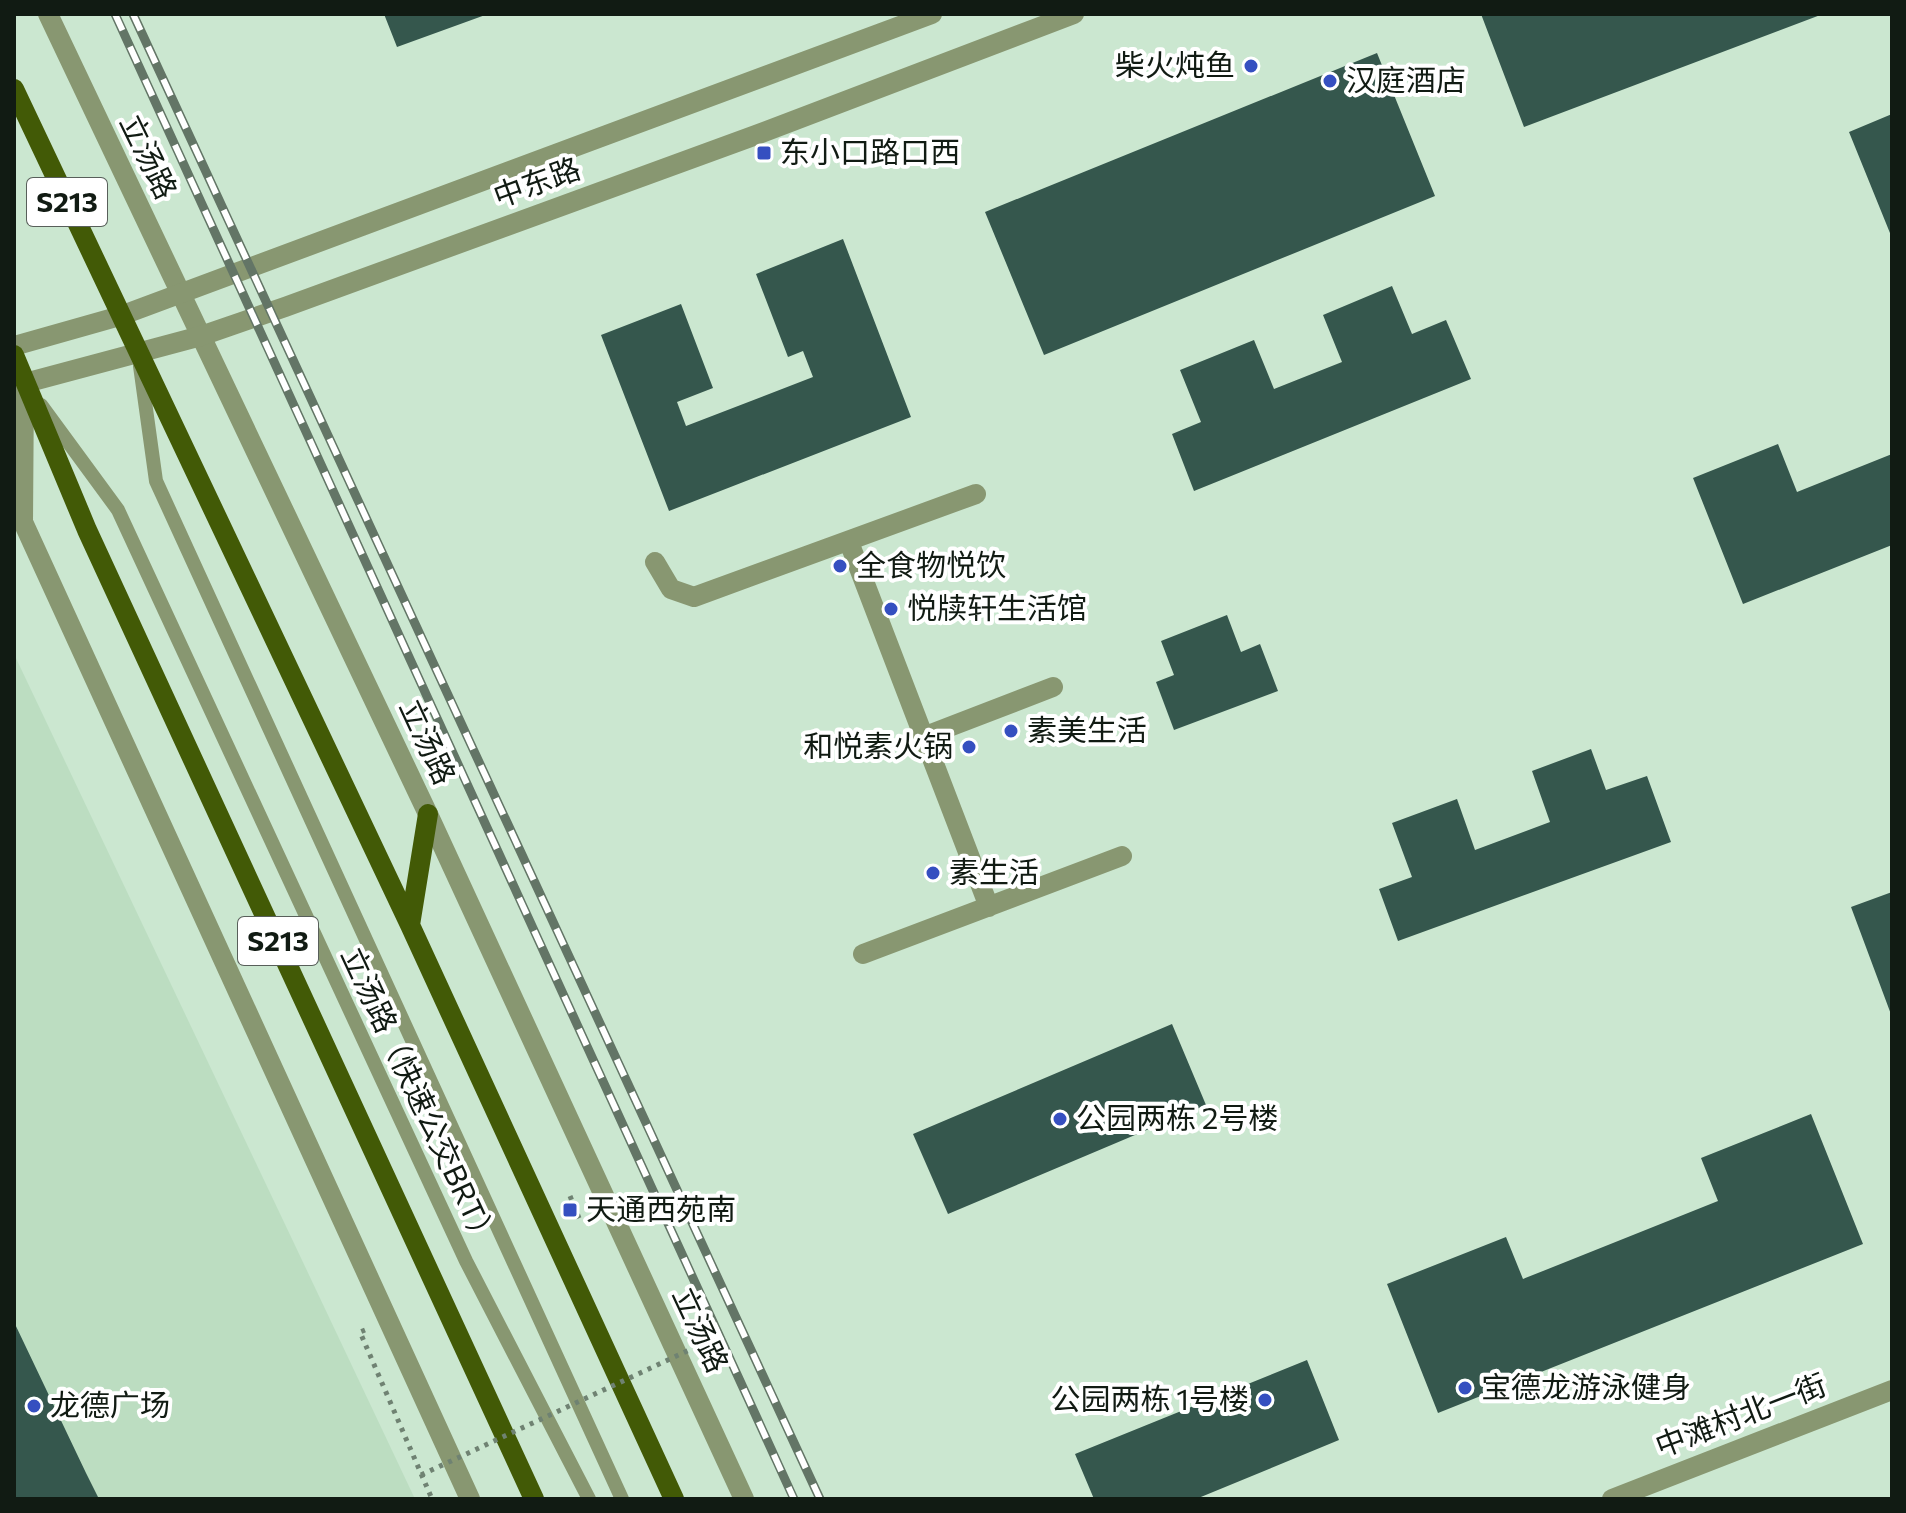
<svg xmlns="http://www.w3.org/2000/svg" width="1906" height="1513" viewBox="0 0 1906 1513" font-family="Commissioner,'Noto Sans SC',sans-serif">
	<rect width="100%" height="100%" fill="#cbe7d0"/>
	<path fill="#bcddc1" d="M14,654L292,1239L415,1499H14Z"/>
	<path fill="#35574d" d="M384,14H488L397,47Z
		M1481,14L1588,16L1823,14L1524,127Z
		M1377,53L1435,196L1044,355L985,212Z
		M1892,114V238L1849,132Z
		M843,239L911,417L669,511L601,335L681,304L713,388L677,402L686,426L813,377L803,351L788,357L756,274Z
		M1392,286L1412,334L1446,320L1471,379L1194,491L1172,434L1201,422L1180,370L1254,340L1274,389L1342,362L1323,315Z
		M1778,444L1797,492L1892,454V545L1743,604L1693,478Z
		M1227,615L1241,652L1260,644L1278,691L1174,730L1156,682L1174,675L1161,641Z
		M1591,749L1606,790L1647,776L1671,842L1398,941L1379,889L1412,877L1392,823L1457,799L1475,850L1550,822L1532,771Z
		M1892,892V1017L1851,907Z
		M1172,1024L1206,1105L948,1214L913,1134Z
		M1811,1114L1863,1244L1438,1413L1387,1284L1506,1237L1523,1279L1718,1201L1701,1158Z
		M14,1322L86,1473L99,1499H14Z
		M1307,1360L1339,1440L1196,1499H1094L1075,1454Z"/>
	<g fill="none" stroke-linecap="round" stroke-linejoin="round">
		<path stroke="#6f8272" stroke-width="5" stroke-dasharray="4 6" stroke-linecap="butt" d="M570,1196L581,1223
			M365,1330L360,1332L432,1499"/>
		<path stroke="#889771" stroke-width="14" d="M140,366L156,481L622,1499
			M41,405L118,510L466,1261L589,1499"/>
		<path stroke="#889771" stroke-width="20" d="M48,14L428,814L744,1499
			M24,382L23,522L470,1499
			M849,542L989,907
			M655,562L671,589L694,597L976,494
			M923,737L1053,687
			M863,954L1122,856"/>
		<path stroke="#889771" stroke-width="20" d="M14,346L120,316L932,14
			M14,386L201,336L285,307L756,135L1074,14
			M1612,1499L1892,1390"/>
		<path stroke="#425a06" stroke-width="20" d="M14,89L410,925L674,1499
			M14,355L87,530L534,1499
			M410,925L428,814"/>
		<g stroke="#637566" stroke-width="9">
			<path id="rail" d="M115,14L794,1499
				M133,14L820,1499"/>
		</g>
		<use href="#rail" stroke="#fff" stroke-width="6" stroke-dasharray="18" stroke-linecap="butt"/>
		<path stroke="#6f8272" stroke-width="5" stroke-dasharray="4 6" stroke-linecap="butt" d="M421,1475L698,1346"/>
	</g>
	<g fill="#354fc0" stroke="#fff" stroke-width="3">
		<circle cx="1251" cy="66" r="8"/>
		<circle cx="1330" cy="81" r="8"/>
		<rect x="756" y="145" width="16" height="16" rx="4"/>
		<circle cx="840" cy="566" r="8"/>
		<circle cx="891" cy="609" r="8"/>
		<circle cx="1011" cy="731" r="8"/>
		<circle cx="969" cy="747" r="8"/>
		<circle cx="933" cy="873" r="8"/>
		<circle cx="1060" cy="1119" r="8"/>
		<rect x="562" y="1202" width="16" height="16" rx="4"/>
		<circle cx="1465" cy="1388" r="8"/>
		<circle cx="1265" cy="1400" r="8"/>
		<circle cx="34" cy="1406" r="8"/>
	</g>
	<g text-anchor="middle" stroke-width="8" stroke-linejoin="round" paint-order="stroke">
		<g fill="#fff" stroke="#585f5a" stroke-width="2">
			<rect x="27" y="178" width="80" height="48" rx="6"/>
			<rect x="238" y="917" width="80" height="48" rx="6"/>
		</g>
		<g font-size="28" font-weight="bold" fill="#111b13">
			<text x="67" y="212">S213</text>
			<text x="278" y="951">S213</text>
		</g>
		<g font-size="30" fill="#111b13" stroke="#fff" text-anchor="start">
			<text x="1235" y="76" text-anchor="end">柴火炖鱼</text>
			<text x="1346" y="91">汉庭酒店</text>
			<text x="780" y="163">东小口路口西</text>
			<text x="856" y="576">全食物悦饮</text>
			<text x="907" y="619">悦牍轩生活馆</text>
			<text x="1027" y="741">素美生活</text>
			<text x="953" y="757" text-anchor="end">和悦素火锅</text>
			<text x="949" y="883">素生活</text>
			<text x="1076" y="1129">公园两栋 2号楼</text>
			<text x="586" y="1220">天通西苑南</text>
			<text x="1481" y="1398">宝德龙游泳健身</text>
			<text x="1249" y="1410" text-anchor="end">公园两栋 1号楼</text>
			<text x="50" y="1416">龙德广场</text>
		</g>
		<g font-size="30" fill="#111b13" stroke="#fff">
			<text transform="translate(148 157) rotate(64)" y="10">立汤路</text>
			<text transform="translate(537 183) rotate(-20)" y="10">中东路</text>
			<text transform="translate(427 742) rotate(65)" y="10">立汤路</text>
			<text transform="translate(419 1098) rotate(65)" y="10">立汤路（快速公交BRT）</text>
			<text transform="translate(700 1330) rotate(65)" y="10">立汤路</text>
			<text transform="translate(1741 1416) rotate(-21)" y="10">中滩村北一街</text>
		</g>
	</g>
	<rect width="1906" height="1513" fill="none" stroke="#111b13" stroke-width="32"/>
</svg>
